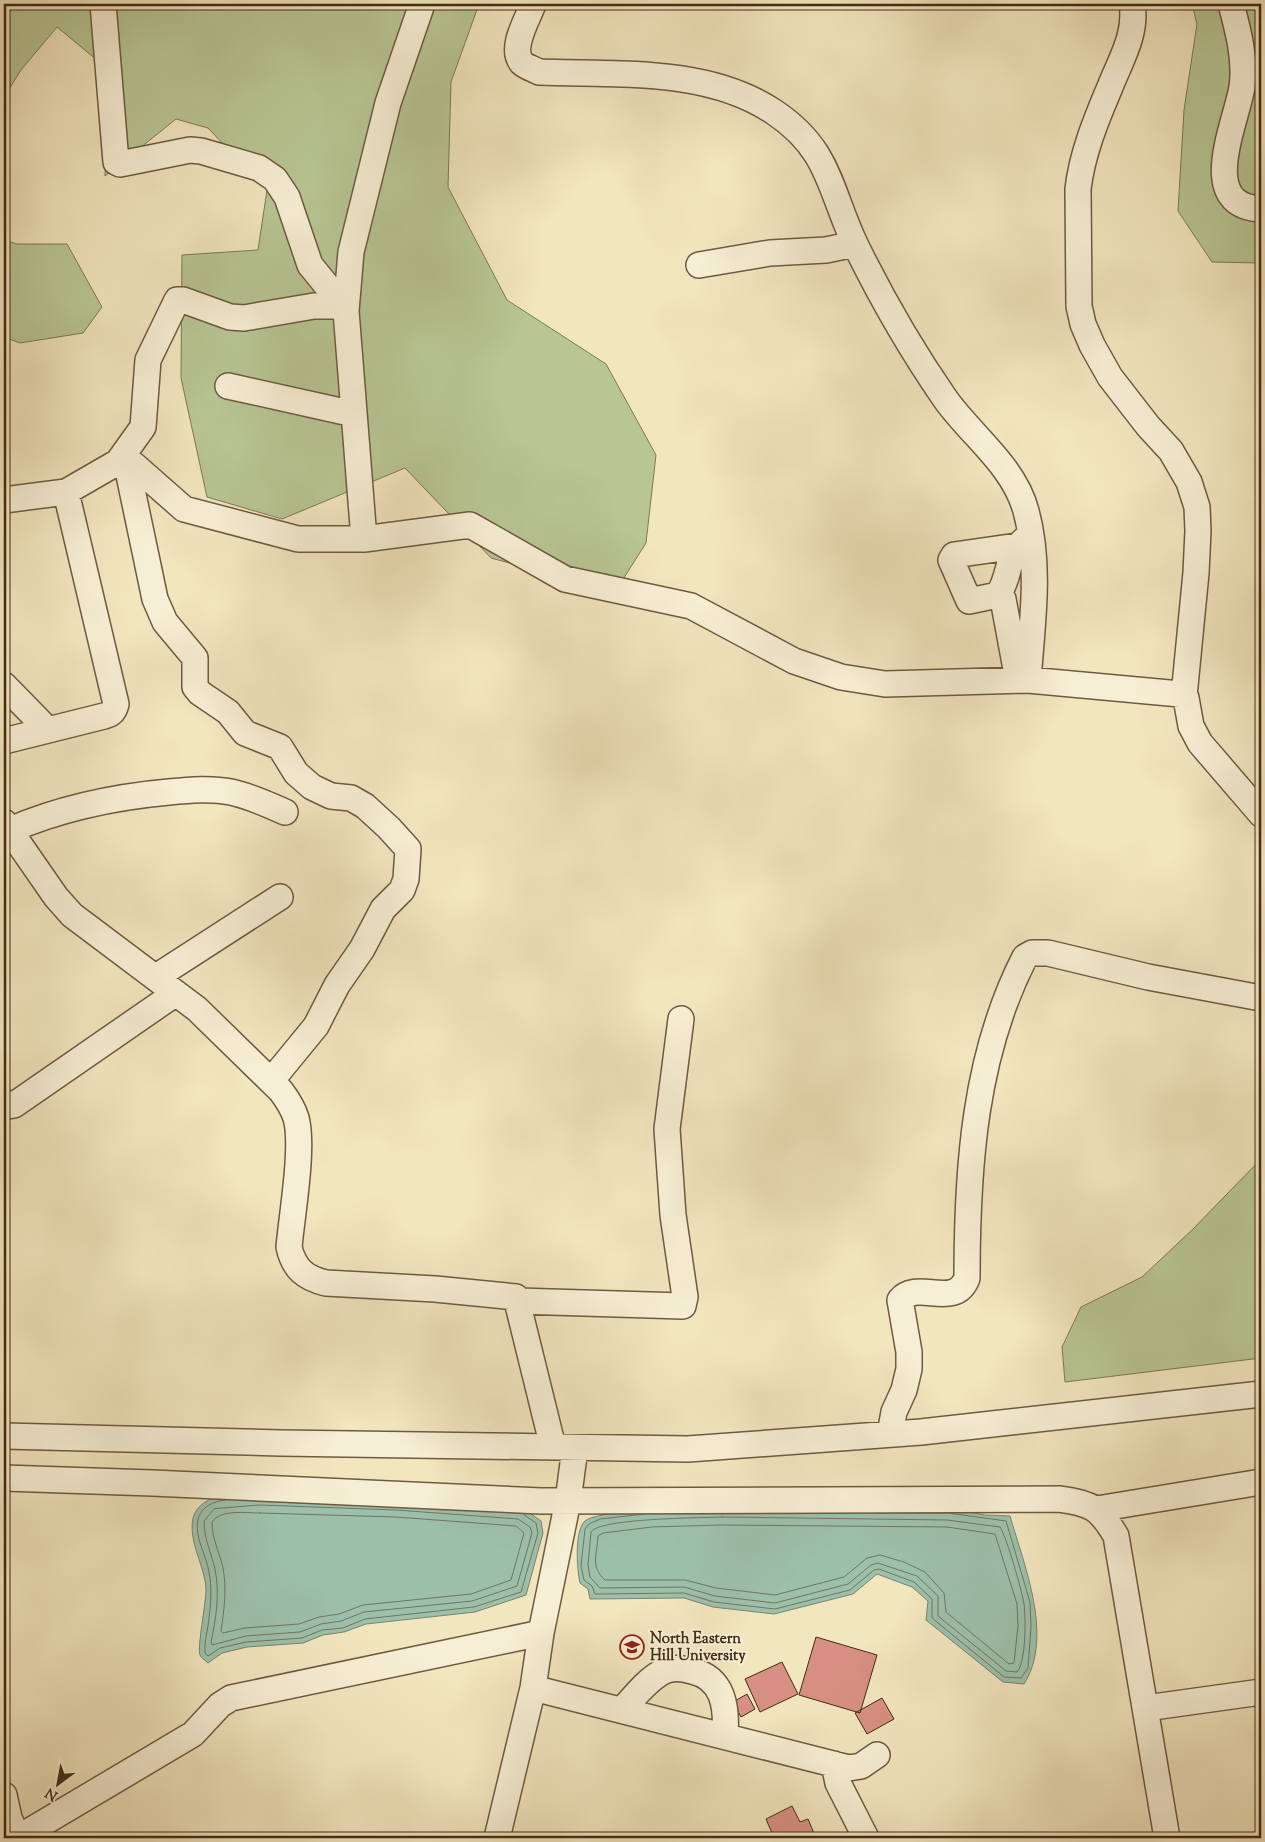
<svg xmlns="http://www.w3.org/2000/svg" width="1265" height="1842" viewBox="0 0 1265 1842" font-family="'Sorts Mill Goudy',serif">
	<rect width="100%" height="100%" fill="#f2e6bf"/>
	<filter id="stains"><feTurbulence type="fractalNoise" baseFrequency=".004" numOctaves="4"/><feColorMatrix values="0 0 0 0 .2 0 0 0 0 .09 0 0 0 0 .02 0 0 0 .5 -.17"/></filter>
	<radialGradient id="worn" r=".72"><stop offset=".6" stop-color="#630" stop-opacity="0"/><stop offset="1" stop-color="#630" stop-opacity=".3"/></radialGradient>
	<path fill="#b8c694" stroke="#7e7854" d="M4,4H479L451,82L448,187L507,300L606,364L656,455L646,543L615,592L491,558L405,468L282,519L207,497L181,378L182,255L258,250L267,190L208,128L176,119L105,176L109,70L57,27L21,70L4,97Z
		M1192,4H1261V263L1212,262L1178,211L1184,110L1197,24Z
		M4,239L16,244H67L102,307L83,333L20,343L4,337Z
		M1261,1159V1358L1065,1382L1062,1347L1081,1307L1142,1277L1192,1230Z"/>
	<path fill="#9dc0ab" stroke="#79846f" d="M222,1495L523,1508L541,1521L543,1533L526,1595L475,1612L366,1624L344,1632L323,1635L303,1643L247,1647L222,1653L208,1663C206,1661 201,1658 200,1655C197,1647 206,1604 206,1589C205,1566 188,1542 193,1518C197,1504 209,1499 222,1495Z
		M948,1508L985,1515L1010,1516C1024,1565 1054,1637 1024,1684L1003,1682L926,1620L928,1601L912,1587L877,1574L853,1594L774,1614L713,1607L684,1598L590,1599L588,1589L580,1583C577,1569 574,1531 585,1521C606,1501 900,1508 948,1508Z"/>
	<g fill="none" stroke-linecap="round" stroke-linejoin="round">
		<path stroke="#707660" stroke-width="1" d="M225,1500C214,1501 201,1507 198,1519C194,1538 206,1553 209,1572C212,1586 211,1604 209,1618C208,1630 204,1641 205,1653L208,1656L220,1648L246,1642L302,1638L322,1630L343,1628L365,1619L474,1607L521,1592L538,1533L536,1523L523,1514
			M260,1505L396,1510L518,1519L530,1527L532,1533L517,1586L472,1601L364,1612L341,1621L321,1624L300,1632L246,1636L212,1645L211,1642C216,1619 220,1593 215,1569C211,1552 204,1539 204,1521L214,1509Z
			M260,1513L396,1517L516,1526L524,1533L511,1580L471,1594L363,1605L339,1614L319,1617L299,1624L245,1628L223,1633L221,1631C224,1611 227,1588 223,1568C219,1551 212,1539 212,1522C221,1509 245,1513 260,1513Z
			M645,1514L600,1519L589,1524L585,1529L581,1566L584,1580L592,1586L595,1594L684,1593L714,1602L775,1609L850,1590L874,1570L879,1569L914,1582L932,1599V1618L1004,1677L1021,1678L1028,1668L1031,1627L1030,1602L1006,1521L948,1513H875
			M722,1517L947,1520L1000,1527C1007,1538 1022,1591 1024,1604C1026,1619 1026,1662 1017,1672L1006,1671L938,1616V1596L917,1576L878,1563L871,1565L848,1584L775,1603L715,1596L684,1587L600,1588L590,1577L588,1565L591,1532C600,1518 701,1518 722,1517Z
			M722,1525L947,1527L995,1534L1017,1604L1018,1626L1014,1663L1009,1664L946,1612L944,1593L925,1572L904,1562L880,1555L867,1558L844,1577L775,1595L716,1588L685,1580H605C590,1566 597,1555 598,1536L603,1533L652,1527Z"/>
	</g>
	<path fill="#d79083" stroke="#432b15" d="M816,1637L877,1655L860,1713L799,1695Z
		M782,1662L798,1694L760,1712L745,1679Z
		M747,1694L755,1709L741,1717L733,1702Z
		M882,1698L894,1719L867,1734L855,1713Z
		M792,1806L800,1822L808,1819L816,1838H774L766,1819Z"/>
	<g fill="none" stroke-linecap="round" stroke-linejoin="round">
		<g stroke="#6f5a40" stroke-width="28">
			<path id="minor" d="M103,4L116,162L120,164L190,150L201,151L259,168L275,179L287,197L310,265L332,292L346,301
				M533,4C528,19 509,48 522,63C526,67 534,69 539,72C616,75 707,67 774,112C831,150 829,190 856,246C882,299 912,351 946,400C972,436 1014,466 1026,511C1041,566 1032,624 1028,680
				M1132,4C1137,34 1121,59 1110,87C1096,120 1082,154 1078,189L1079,306L1083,324L1092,345L1110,377L1148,426L1171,451L1189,482L1197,507L1198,531L1196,573L1184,696
				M1231,4C1238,30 1246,60 1242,87C1236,124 1196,206 1261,209
				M699,265L770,253L826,250L855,244
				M228,386L354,414
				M126,461L155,599L165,622L195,658V687L200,693L228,712L245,733L280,747L296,773L312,787L331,796L351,798L365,806L389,828L408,849L406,879L402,890L383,909L362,949L337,985L316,1026L271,1081
				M118,462L143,427L148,360L177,300H183L230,317L244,318L314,306H346
				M4,500L66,492L118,462L126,461L134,465L184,509L298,539H364L470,525L565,579L691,606L794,661L841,677L885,684L1028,680L1180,694L1186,698L1191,726L1200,743L1261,814
				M364,539L346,311L351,252L388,103L422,4
				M1017,546L954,555L951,560L969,601L998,595L1003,599L1018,680
				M998,595C1012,574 1004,558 1026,538
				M4,685L48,730
				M4,741L104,716C111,714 114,712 116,704L66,492
				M4,822L56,897L72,915L197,1009L281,1091C287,1099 293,1108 296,1118C304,1146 292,1214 289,1247C294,1269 305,1278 326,1283L435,1289L516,1297L553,1447
				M10,830C61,808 113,797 169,792C189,790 211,788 231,792C250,796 267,804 285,812
				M156,977L280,897
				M4,1102L8,1106L14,1105L176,993
				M518,1301L683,1306L685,1297L673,1215L667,1129L681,1019
				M890,1434L894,1412L904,1390L909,1369V1352L900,1300C917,1279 955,1310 967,1278C967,1169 974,1056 1025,957L1032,953H1048L1148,977L1261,998
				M4,1436L281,1443L688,1449L921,1432L1261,1394
				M4,1478L152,1483L541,1501L1059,1499C1091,1503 1100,1508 1116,1536L1167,1838
				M1097,1509L1261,1482
				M533,1688L849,1768L861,1766L877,1755
				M1146,1708L1261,1692
				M622,1710C634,1697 646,1681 662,1672C671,1667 682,1668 692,1671C724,1678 727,1708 725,1736
				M834,1764L838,1783L866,1838
				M4,1795L9,1818L14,1829L20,1833L28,1832L193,1734L220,1705L231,1698L541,1633
				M497,1838L533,1688L541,1633L568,1501L575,1448"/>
		</g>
		<use href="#minor" stroke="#f7efd5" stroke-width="25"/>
	</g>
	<defs>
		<g id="university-ring" transform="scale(1.25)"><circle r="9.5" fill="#f7efd5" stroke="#8f2418" stroke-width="1.5"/><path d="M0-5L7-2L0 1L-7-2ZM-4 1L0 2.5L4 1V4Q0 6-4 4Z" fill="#8f2418"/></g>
	</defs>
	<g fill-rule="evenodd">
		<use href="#university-ring" x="632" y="1647"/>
	</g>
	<g text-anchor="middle" stroke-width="4" stroke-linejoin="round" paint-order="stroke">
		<g font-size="15" font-weight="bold" fill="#432b15" stroke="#f7efd5" text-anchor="start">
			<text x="650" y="1643">North Eastern<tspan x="650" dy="17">Hill University</tspan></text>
		</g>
	</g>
	<rect width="1265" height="1842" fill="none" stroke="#f2e6bf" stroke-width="20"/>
	<rect x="5" y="5" width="1255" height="1832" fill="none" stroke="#432b15" stroke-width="2.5"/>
	<rect x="10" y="10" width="1245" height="1822" fill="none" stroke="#432b15"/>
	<g transform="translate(58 1784) rotate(212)" stroke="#f7efd5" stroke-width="4" paint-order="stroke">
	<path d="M0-4L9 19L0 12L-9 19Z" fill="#432b15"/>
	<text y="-8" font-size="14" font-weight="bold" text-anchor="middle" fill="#432b15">N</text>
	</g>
	<rect width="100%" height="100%" filter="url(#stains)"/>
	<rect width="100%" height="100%" fill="url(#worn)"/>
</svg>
